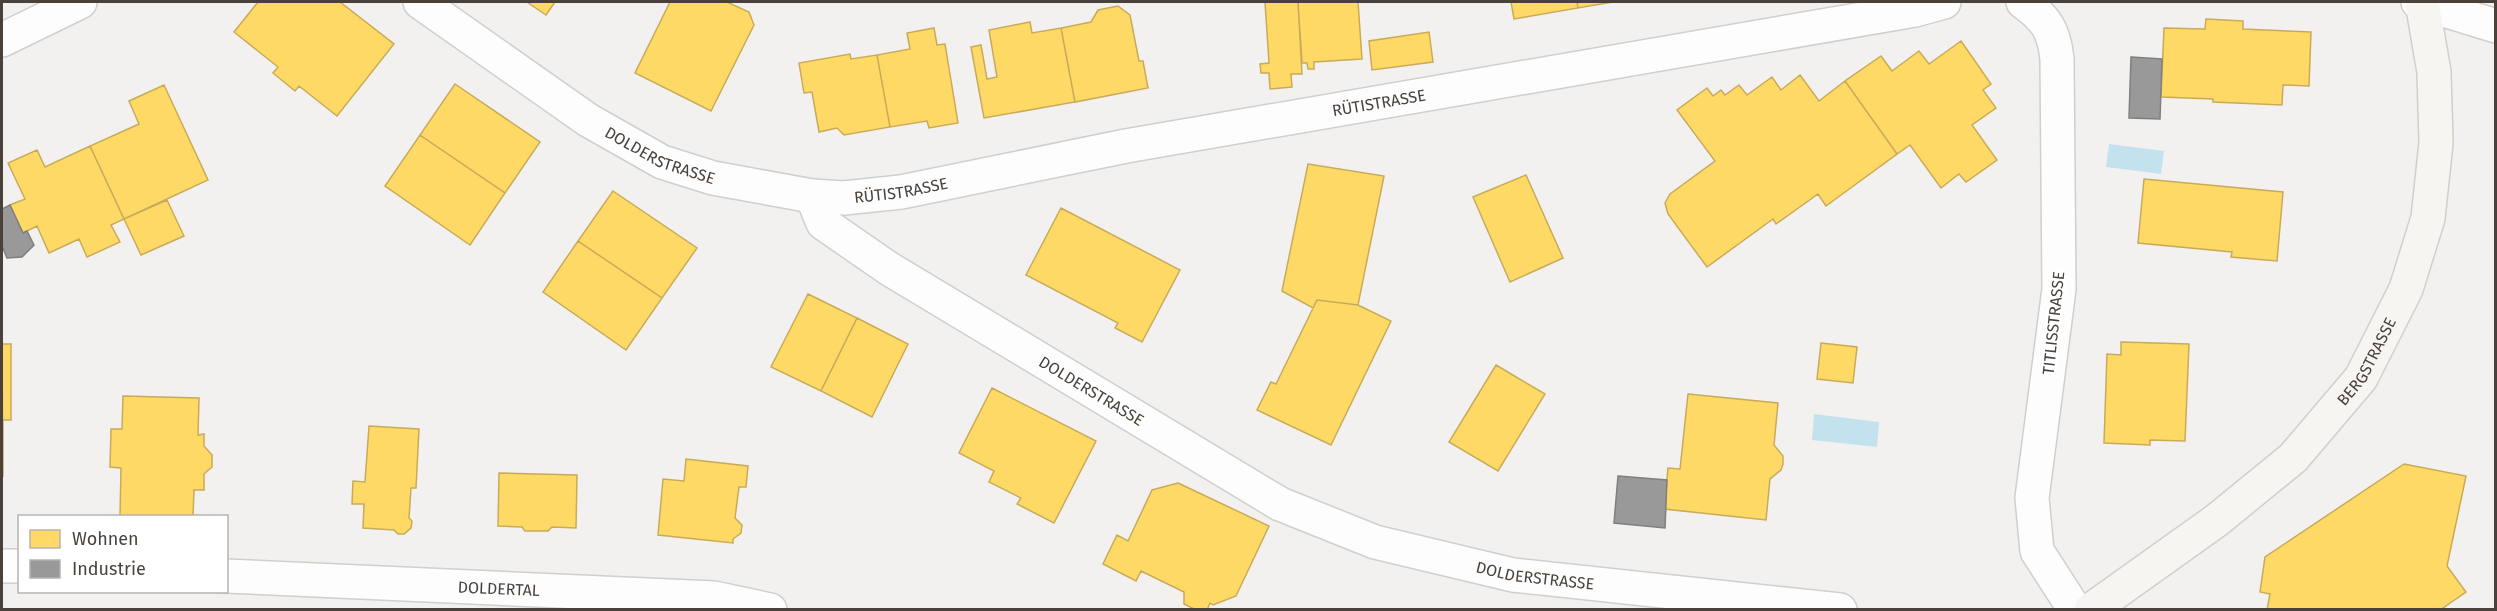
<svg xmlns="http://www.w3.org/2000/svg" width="2497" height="611" viewBox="0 0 2497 611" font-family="'Fira Sans',sans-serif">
	<rect width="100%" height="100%" fill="#f3f1ef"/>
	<path fill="#c3e2ed" d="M2109,144L2164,151L2161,174L2106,167Z
		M1814,414L1879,422L1877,447L1812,440Z"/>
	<path fill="#ffd966" stroke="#c8ab59" stroke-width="1.5" d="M258,2H340L394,44L337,116L299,86L295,91L273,73L278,67L234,32Z
		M527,2H555L546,15Z
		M670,2H727L749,12L754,25L711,111L635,73Z
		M1265,2H1298L1302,74H1291L1292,87L1270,89L1269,73H1261L1260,64L1269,63Z
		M1298,2H1358L1362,59L1314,62V69H1308L1307,63H1302Z
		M1511,2H1577L1578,8L1514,19Z
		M1577,2H1613L1578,8Z
		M1118,6L1130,15L1139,61H1143L1148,88L1075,102L1061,28L1091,22L1098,10Z
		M2206,19L2243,21V29L2311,32L2309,86L2283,85L2282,105L2213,102V99L2161,97L2164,28L2205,29Z
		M1030,22L1032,33L1061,28L1075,102L984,118L971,47L981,45L987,79L997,77L989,30Z
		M934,28L937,45L945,44L958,123L929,128L927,121L890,127L877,55L910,49L907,33Z
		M1429,32L1433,62L1372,70L1369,41Z
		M1961,41L1991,84L1983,90L1996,108L1972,125L1997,160L1966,182L1959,174L1941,188L1910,145L1897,154L1845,81L1881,56L1892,71L1919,51L1929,64Z
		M850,54L851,59L877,55L890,127L844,135L837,128L819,132L812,92L804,93L799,63Z
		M1800,75L1819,101L1845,81L1897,154L1826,206L1818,194L1776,224L1773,219L1707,267L1668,214L1665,203L1670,194L1715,161L1677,110L1707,88L1713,96L1721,90L1725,95L1739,85L1747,95L1772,77L1781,90Z
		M455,84L540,142L505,193L420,135Z
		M164,85L208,180L124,219L90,146L139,124L129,101Z
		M420,135L505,193L470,245L385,186Z
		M90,146L124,219L111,225L120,242L87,257L79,239L49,253L37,226L23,233L10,205L25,199L8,163L37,150L45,167Z
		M1308,164L1384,176L1358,305L1317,300L1313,308L1282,291Z
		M1526,175L1563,258L1510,282L1473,197Z
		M2144,179L2283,192L2277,261L2231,257L2232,252L2138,243Z
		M613,191L697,248L662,298L578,241Z
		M167,200L184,236L141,255L124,219Z
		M1061,208L1180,270L1142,342L1115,328L1118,323L1026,275Z
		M578,241L662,298L626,350L543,292Z
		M808,294L857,318L821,391L771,367Z
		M1317,300L1358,305L1391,321L1331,445L1257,410L1271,382L1276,384Z
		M857,318L908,344L872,417L821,391Z
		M2121,342L2189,344L2185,441L2150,440V445L2104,443L2107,354L2121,355Z
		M1821,343L1857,347L1853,383L1817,379Z
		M2,344H11V420H3V477Z
		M1496,365L1545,394L1498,471L1449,442Z
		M992,388L1096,441L1054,523L1017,504L1021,498L989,482L994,471L959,453Z
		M1688,394L1778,403L1774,445L1783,456V464L1781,470L1770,479L1766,520L1664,509L1668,468L1680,469Z
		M123,396L199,398L198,435L204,434V446L212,455V467L204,474V490H194L193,516H120L121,468L110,467L111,429H122Z
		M369,426L419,429L416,488H411L409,518L412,521L411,528L404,534H398L394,530L363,528L364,504H352L353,481L365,482Z
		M686,459L748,466L746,487H739L735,518L742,525L741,533L733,539V543L658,535L663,479L684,481Z
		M2404,464L2466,476L2447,566L2466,592L2440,610H2267L2270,594L2260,592L2265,557Z
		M499,473L577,475L576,528L552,527L548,531H525L522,527L498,526Z
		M1178,483L1269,526L1236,596L1213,605L1210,603L1207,610H1196L1184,604V592L1141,571L1136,581L1103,564L1117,535L1128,541L1152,490Z"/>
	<path fill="#999" stroke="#817f7c" stroke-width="1.5" d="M2131,57L2162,59L2160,119L2129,118Z
		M10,205L23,233L27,231L34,245L22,257L7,258L2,246V209Z
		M1618,476L1667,480L1665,528L1614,523Z"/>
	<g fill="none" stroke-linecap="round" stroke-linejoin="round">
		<g stroke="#d1cfcc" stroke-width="36">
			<g id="street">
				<path id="s1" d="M420,2L588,120L662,162L713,178L812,196L844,198L901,192L1126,146L1915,10L1944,2"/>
				<path d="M2023,2C2045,18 2054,29 2057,59L2059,289L2032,498L2037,551L2075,610"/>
				<path d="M2418,2L2496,26"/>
				<path d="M2,40L80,2"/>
				<path id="s2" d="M812,196L823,223L888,268L1280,504L1375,542L1513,575L1840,610"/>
				<path d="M2,566H20"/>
				<path id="s3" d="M226,576L714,598L770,610"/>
			</g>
		</g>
		<g stroke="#d3cec7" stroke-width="36">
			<g id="secondary">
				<path id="s4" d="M2091,610L2217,520L2293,458L2361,378L2406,289L2428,218L2436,143L2434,72L2422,2"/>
			</g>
		</g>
		<use href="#street" stroke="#fdfdfd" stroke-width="33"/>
		<use href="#secondary" stroke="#f7f5f2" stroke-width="33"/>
	</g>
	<g text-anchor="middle" stroke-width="6" stroke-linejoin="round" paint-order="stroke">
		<g font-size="16" fill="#49413a" stroke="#fff">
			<text dy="6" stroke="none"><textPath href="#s1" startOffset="1020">RÜTISTRASSE</textPath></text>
			<text dy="6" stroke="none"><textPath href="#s1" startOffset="286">DOLDERSTRASSE</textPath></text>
			<text dy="6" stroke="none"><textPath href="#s1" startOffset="534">RÜTISTRASSE</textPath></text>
			<text transform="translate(2053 323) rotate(-84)" y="6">TITLISSTRASSE</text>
			<text dy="6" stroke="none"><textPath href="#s4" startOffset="375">BERGSTRASSE</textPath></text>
			<text dy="6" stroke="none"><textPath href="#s2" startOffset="346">DOLDERSTRASSE</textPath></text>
			<text dy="6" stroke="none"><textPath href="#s2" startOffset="832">DOLDERSTRASSE</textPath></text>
			<text dy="6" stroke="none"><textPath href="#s3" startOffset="273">DOLDERTAL</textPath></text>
		</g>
	</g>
	<rect width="2497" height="611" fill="none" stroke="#49413a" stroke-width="6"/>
	<rect x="18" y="515" width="210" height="78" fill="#ffffff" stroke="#b6b3b0" stroke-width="1.5"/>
	<rect x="30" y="530" width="30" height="18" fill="#ffd966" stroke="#b6b3b0" stroke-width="1.5"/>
	<text x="72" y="545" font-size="18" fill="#49413a">Wohnen</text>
	<rect x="30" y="560" width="30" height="18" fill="#999999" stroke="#b6b3b0" stroke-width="1.5"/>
	<text x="72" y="575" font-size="18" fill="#49413a">Industrie</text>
</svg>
